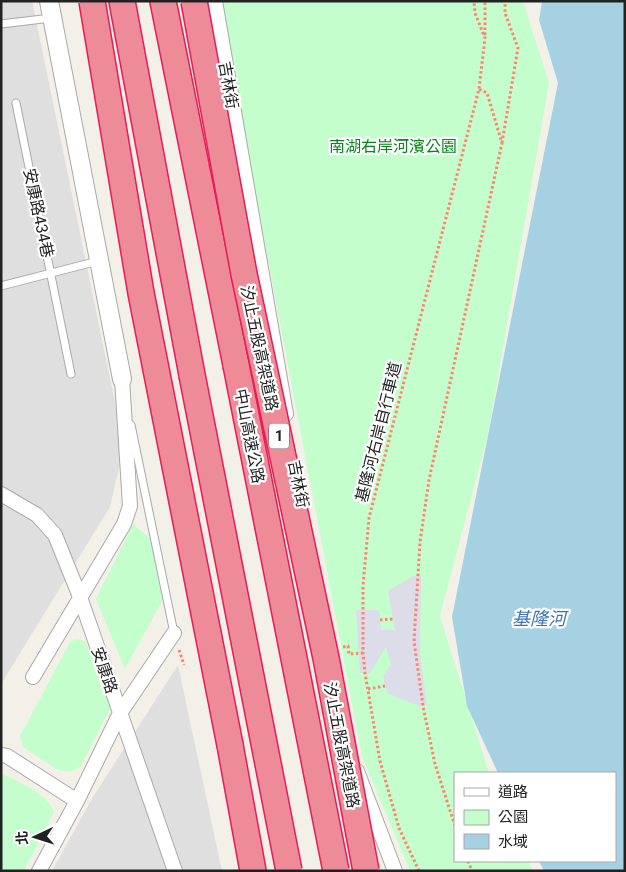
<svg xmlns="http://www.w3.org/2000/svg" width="626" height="872" viewBox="0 0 626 872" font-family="Roboto,'Noto Sans TC',sans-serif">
	<rect width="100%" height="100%" fill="#f3f0e8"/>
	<path fill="#e0dfdf" d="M1,1H32L124,446L110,507L1,684Z
		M178,665L222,871H52L93,797Z"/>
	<path fill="#c4fecc" d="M219,1H523L549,83L488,434L440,616L489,773H455V861H528L533,871H410L362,756Z
		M133,524L153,541L163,599L125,669L96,599Z
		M77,639L86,642L111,707L81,766C73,772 68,772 58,770L23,747L20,736L70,642Z
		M1,773C19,783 47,792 54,812L24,871H1Z"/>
	<path fill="#dddce9" d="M421,575L420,655L427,705L419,706L387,693L383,676L391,665L386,647L370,673H360L356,610H379L381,630H395L388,591L413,576Z"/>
	<path fill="#a6d1e3" d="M542,1H625V871H544L539,861H615V773H498L467,706L452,617L558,83L539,20Z"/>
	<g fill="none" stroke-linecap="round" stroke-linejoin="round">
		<g stroke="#a9a9a9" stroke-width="9">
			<path id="service" d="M1,24L51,18
				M16,103L71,374
				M1,286L98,261
				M131,425L174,633"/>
		</g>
		<g stroke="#a9a9a9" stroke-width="16">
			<path id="minor" d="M215,1L286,414
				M1,494L37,515L55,535L80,597L175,871
				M33,677L124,524L130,506L122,379
				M1,755L7,756L77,801
				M357,771L395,871
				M39,871L77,801L120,713L174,633"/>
		</g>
		<g stroke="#a9a9a9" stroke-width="20">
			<path id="tertiary" d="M49,1L122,379"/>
		</g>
		<g stroke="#e91c57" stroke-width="28">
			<path id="motorway" d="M122,1L192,375
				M163,1L236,365
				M230,745L253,871"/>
		</g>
		<path stroke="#ff846d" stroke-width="3" stroke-dasharray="2.5 2.5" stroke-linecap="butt" d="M485,35V1
			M502,143L518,48L505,13V1
			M380,620L393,619
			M343,647L348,646L349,654L363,653
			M179,650L184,665
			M368,689L385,686
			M455,826L435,764L423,706L414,641L420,542L429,480L502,143L487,93L479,89
			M468,861L472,871
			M419,871L399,828L380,761L365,673L363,653V586L369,518L479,89L485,38L475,13L474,1"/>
		<use href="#service" stroke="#fff" stroke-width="7"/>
		<use href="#minor" stroke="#fff" stroke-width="14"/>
		<use href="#tertiary" stroke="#fff" stroke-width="18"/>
		<use href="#motorway" stroke="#ee8b98" stroke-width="25"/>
		<g stroke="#e91c57" stroke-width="28" stroke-linecap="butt">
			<path id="motorway-bridge" d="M92,1L141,293L230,745
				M194,1L244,274L326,658L366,871
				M236,365L336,871
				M192,375L289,871"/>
		</g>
		<use href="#motorway-bridge" stroke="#ee8b98" stroke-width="25"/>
	</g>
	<g text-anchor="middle" stroke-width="4.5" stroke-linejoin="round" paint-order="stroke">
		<rect fill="#fff" stroke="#646464" stroke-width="1" x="269" y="423.5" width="20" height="25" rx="4"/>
		<g font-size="15" font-weight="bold" fill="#222">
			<text x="279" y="441">1</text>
		</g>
		<g font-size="16" fill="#222" stroke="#fff">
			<text transform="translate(229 85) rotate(80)" y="6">吉林街</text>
			<text transform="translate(39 213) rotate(78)" y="6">安康路434巷</text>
			<text transform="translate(260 348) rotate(78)" y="6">汐止五股高架道路</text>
			<text transform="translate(378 432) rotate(-76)" y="6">基隆河右岸自行車道</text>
			<text transform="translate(250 436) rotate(79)" y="6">中山高速公路</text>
			<text transform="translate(299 484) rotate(79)" y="6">吉林街</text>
			<text transform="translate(105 670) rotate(71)" y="6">安康路</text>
			<text transform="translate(342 745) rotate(79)" y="6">汐止五股高架道路</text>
		</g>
		<g font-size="16" fill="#048716" stroke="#fff">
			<text x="393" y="152">南湖右岸河濱公園</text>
		</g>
		<g font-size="18" font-style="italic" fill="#4274b2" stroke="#fff">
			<text x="539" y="625">基隆河</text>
		</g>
	</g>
	<rect width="626" height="872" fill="none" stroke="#222222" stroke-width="5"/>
	<rect x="454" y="772" width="162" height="90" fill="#ffffff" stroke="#a7a7a7"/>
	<rect x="464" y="788" width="25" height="8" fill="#ffffff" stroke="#a7a7a7"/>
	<text x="498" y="797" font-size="15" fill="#222222">道路</text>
	<rect x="464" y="810" width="25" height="15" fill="#c4fecc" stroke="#a7a7a7"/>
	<text x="498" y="822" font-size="15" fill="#222222">公園</text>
	<rect x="464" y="834" width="25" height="15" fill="#a6d1e3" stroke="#a7a7a7"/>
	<text x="498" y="847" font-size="15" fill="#222222">水域</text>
	<g transform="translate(35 837) rotate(266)" stroke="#ffffff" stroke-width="4" paint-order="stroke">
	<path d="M0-4L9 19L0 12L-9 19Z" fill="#222222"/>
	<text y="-8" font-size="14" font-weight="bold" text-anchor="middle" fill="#222222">北</text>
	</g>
</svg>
